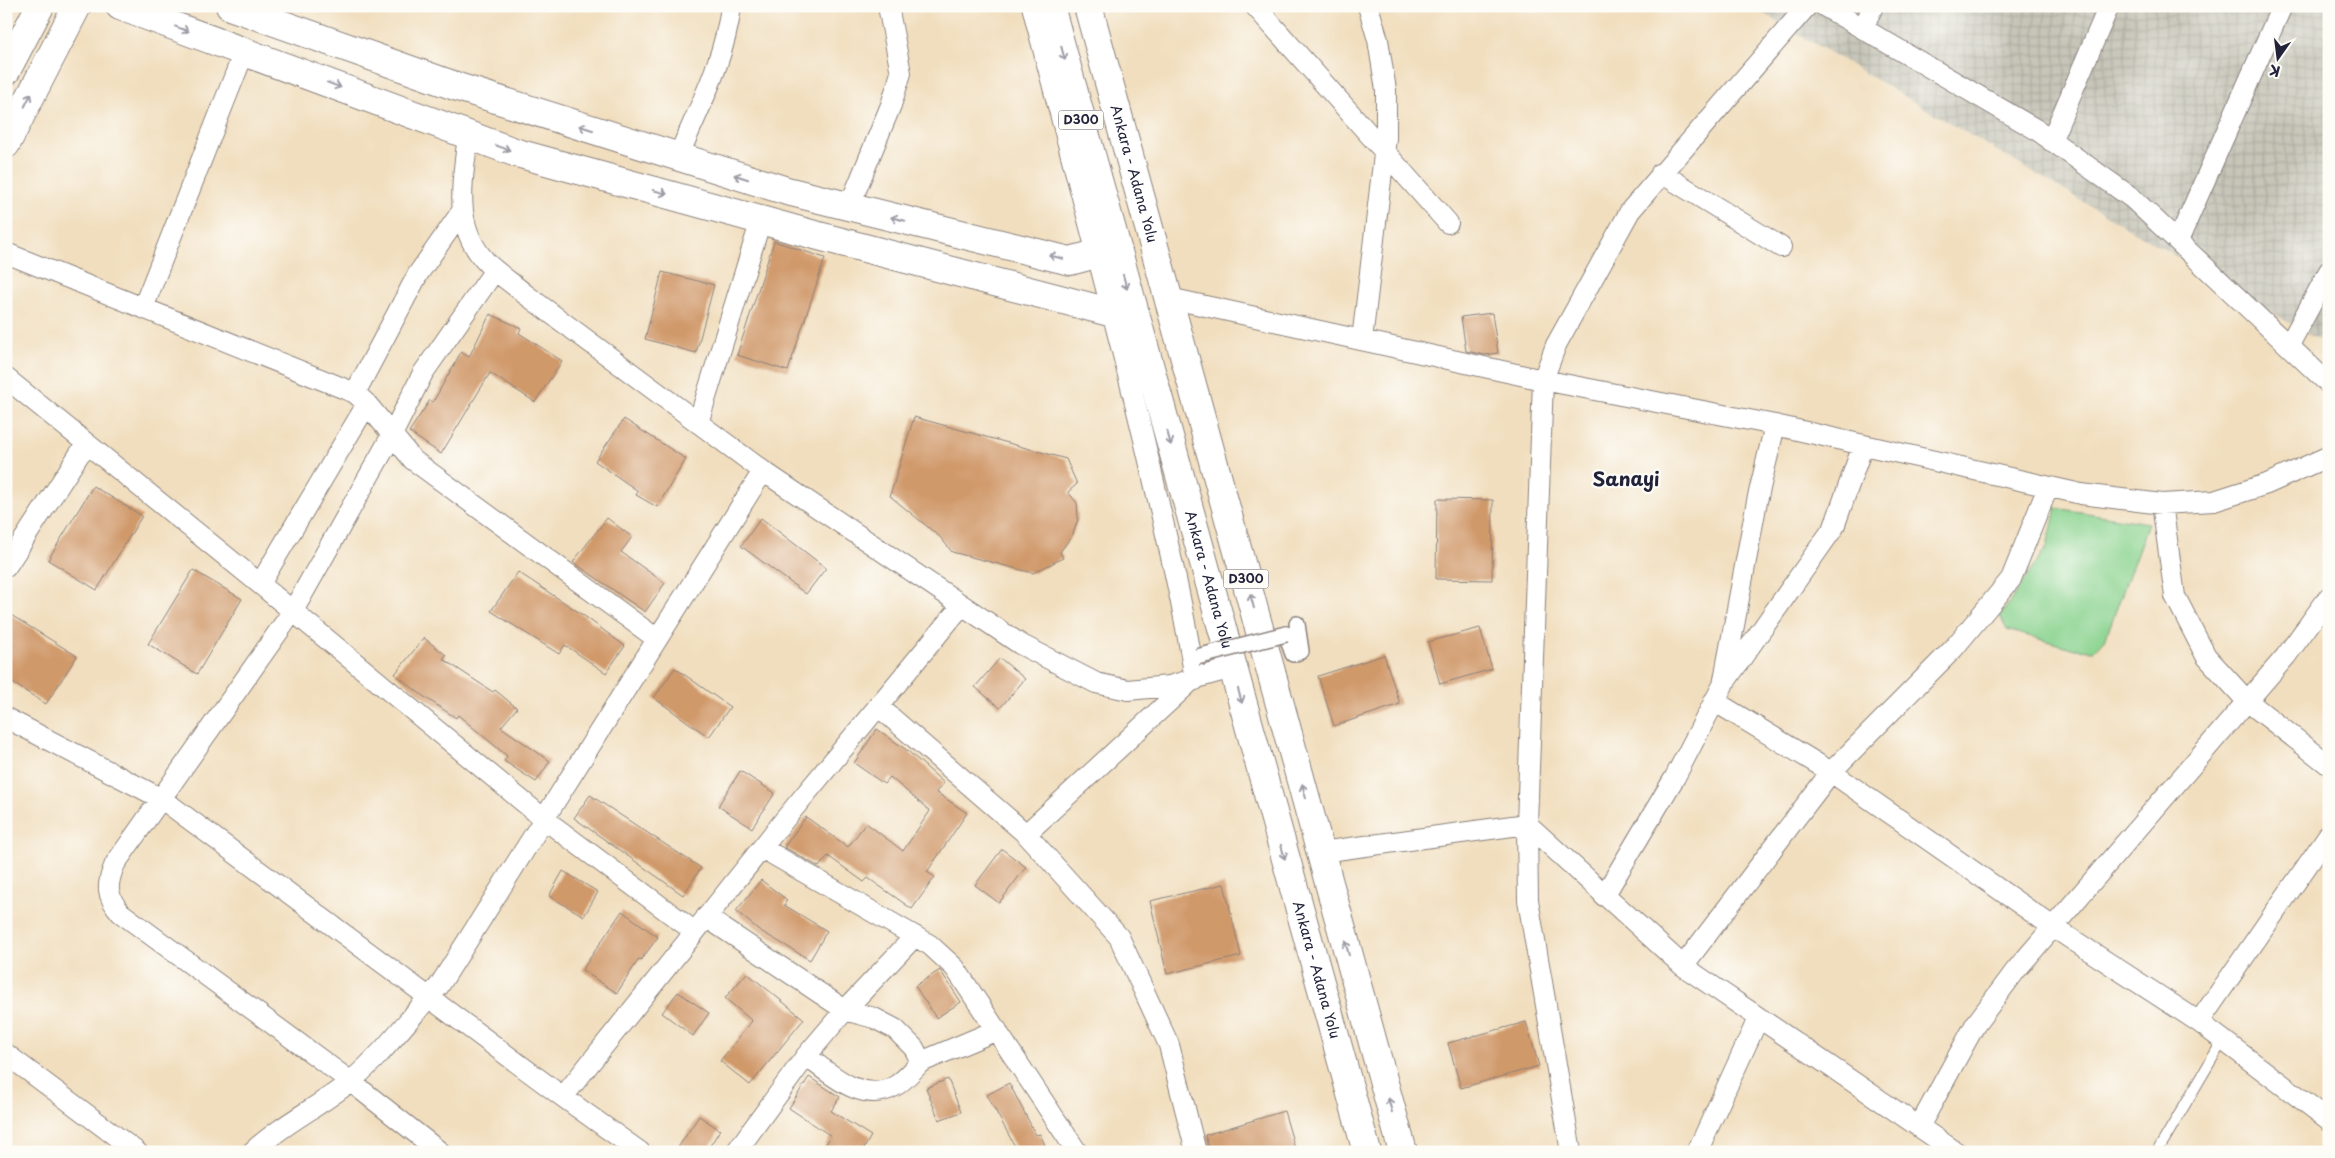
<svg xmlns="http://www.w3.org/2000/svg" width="2335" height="1158" viewBox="0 0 2335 1158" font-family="'Playpen Sans',sans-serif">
	<defs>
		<pattern id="industrial-grid" width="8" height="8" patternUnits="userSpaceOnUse" patternTransform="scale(1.25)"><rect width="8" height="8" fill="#c6c5b8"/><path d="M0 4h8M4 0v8" fill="none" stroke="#aaa99f"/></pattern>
	</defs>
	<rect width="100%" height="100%" fill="#fdfcf7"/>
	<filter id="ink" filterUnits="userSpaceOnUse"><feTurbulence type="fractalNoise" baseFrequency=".02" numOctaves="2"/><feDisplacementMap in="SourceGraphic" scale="10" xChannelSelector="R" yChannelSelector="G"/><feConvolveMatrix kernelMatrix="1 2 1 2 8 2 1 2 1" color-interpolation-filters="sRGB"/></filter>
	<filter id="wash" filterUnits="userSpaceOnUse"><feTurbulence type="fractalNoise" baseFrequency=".0096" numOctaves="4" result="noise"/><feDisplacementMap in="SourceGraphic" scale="20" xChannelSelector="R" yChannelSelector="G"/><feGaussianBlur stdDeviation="1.12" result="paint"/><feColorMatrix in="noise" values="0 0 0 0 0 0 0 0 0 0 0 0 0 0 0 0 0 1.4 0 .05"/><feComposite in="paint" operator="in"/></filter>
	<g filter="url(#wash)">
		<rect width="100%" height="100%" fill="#f1debe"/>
		<path fill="url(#industrial-grid)" d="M1751,6H2329V346L2104,214Z"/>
		<path fill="#8ad38f" stroke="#567a65" d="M2056,508L2148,523L2105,640L2094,650L2075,649L2007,630L2000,616L2047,547Z"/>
		<g id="blocks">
			<path fill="#d0996a" d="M774,241L825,258L788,371L737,355Z
				M662,272L714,285L696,353L645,339Z
				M1492,313L1498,353L1485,355L1466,351L1461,317Z
				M490,314L521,328L519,333L562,361L535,402L490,373L441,454L409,432L430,400L433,402L461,352L469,357Z
				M914,417L1066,459L1077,484L1068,492L1077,503L1078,519L1073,534L1060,552L1063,558L1033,573L952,552L940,537L890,496Z
				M624,419L686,459L657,507L636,495L638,491L595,461Z
				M93,486L142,516L97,590L48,560Z
				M1437,499L1493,500L1492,580L1436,579Z
				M607,518L632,537L621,552L665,583L645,612L573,562Z
				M761,518L826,568L806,594L741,546Z
				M193,570L242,599L197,674L148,644Z
				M518,572L583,615L625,646L606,673L565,645L559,654L491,611Z
				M6,612L77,656L46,704L6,679Z
				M1480,628L1492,669L1440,684L1428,642Z
				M424,638L446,655L443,659L493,692L495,690L517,708L501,727L550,761L536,782L504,761L507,756L458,715L456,718L423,696L395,674Z
				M1384,655L1400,704L1334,726L1318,676Z
				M1000,658L1025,679L1000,708L975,687Z
				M675,668L730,707L709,737L654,698Z
				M877,729L908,751L944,783L936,792L967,813L927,872L935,877L912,909L868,878L864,882L828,856L819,867L784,847L806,817L848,847L866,823L903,851L930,811L890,777L884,784L854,763Z
				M740,771L775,793L752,828L718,806Z
				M590,795L701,868L683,895L574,818Z
				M1002,849L1026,867L999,903L975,885Z
				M563,871L598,892L584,916L549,896Z
				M761,880L787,900L784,905L827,931L810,960L759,930L736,911Z
				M1224,884L1241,956L1167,974L1150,901Z
				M622,911L658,937L641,960L639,959L617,993L582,970Z
				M940,970L961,1002L936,1018L915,986Z
				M747,973L804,1019L750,1085L720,1061L752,1021L725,998Z
				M678,992L709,1013L693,1036L662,1013Z
				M1526,1022L1539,1066L1461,1088L1448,1043Z
				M809,1077L840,1097L831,1111L871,1136L862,1152H832L824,1147L831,1136L789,1108Z
				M948,1079L961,1112L939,1120L926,1088Z
				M1009,1083L1036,1135L1040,1134L1048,1152H1018L987,1095Z
				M1284,1111L1296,1152H1210L1205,1135Z
				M699,1116L720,1130L706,1152H675Z"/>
		</g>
	</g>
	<g filter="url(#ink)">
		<use href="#blocks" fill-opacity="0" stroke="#8a807c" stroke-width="1"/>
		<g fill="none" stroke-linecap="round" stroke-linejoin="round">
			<g stroke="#8a807c" stroke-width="12">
				<path id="service" d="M2157,1152L2223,1040"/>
			</g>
			<g stroke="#8a807c" stroke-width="18">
				<path id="pedestrian" d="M1286,634L1293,654L1301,651L1297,624"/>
			</g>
			<g stroke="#8a807c" stroke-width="22">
				<path id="minor" d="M1032,6C1071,159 1114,311 1150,465C1166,536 1184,607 1195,680
					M1255,6L1448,223
					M1824,6L2037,130L2132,198L2329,384
					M1863,29L1873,6
					M468,135C463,182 451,227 489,265C500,275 513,284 525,294L763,471L1020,644L1096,683L1128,690L1169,686L1232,668
					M2051,141L2109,6
					M678,157C699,108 725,59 731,6
					M1661,173L1781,247
					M849,207L891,105L901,73L888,6
					M2178,241L2282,6
					M6,253L355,393L367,404L413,460L657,639
					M1169,298L1543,380L1775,425L2081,494L2162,504L2214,501L2267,484L2329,456
					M143,308L244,52
					M1362,340L1386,138V90L1378,40L1368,6
					M2289,345L2329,271
					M6,378L260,584L544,819L695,932
					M355,393L418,274L462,211
					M698,423L761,220
					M2162,504L2175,596L2206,656L2247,701L2329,765
					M6,567L86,444
					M260,584L367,404
					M1727,679L1834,527L1863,445
					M1714,701L1831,772L2053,927L2199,1022L2329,1120
					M878,706L1026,834L1119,937L1169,1045L1196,1152
					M6,718L162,799L563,1097L640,1152
					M1026,834L1190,682
					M762,848L930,945L955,968L1077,1152
					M1321,852L1527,824L1683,966L1956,1152
					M1604,896L1675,777L1723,685L1757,501L1775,425
					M706,917L845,1010L874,1018L895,1029L914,1048L921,1062C913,1070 904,1081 895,1086C862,1105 831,1074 806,1056
					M1683,966L1831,772L1953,649L2011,579L2048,487
					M2199,1022L2329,834
					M6,1054L137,1152
					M921,1062L997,1030
					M563,1097L785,819L962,605
					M1919,1127L1975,1025L2016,970L2286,656L2329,597
					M252,1152C282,1124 319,1107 351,1081C384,1053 410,1017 439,986L763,471
					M440,1152L350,1081L121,913C106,896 106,885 115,864L293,611L392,435L423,373L495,270
					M736,1152L806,1056L845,1010L915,936
					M1571,1152L1528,900L1527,824L1543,380L1556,345L1630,211L1807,6
					M1697,1152L1758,1019"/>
			</g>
			<g stroke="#8a807c" stroke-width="30">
				<path id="secondary" d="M120,6L517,153L811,234L1136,319
					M230,6L458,87L787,191L1070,261L1096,254L1112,235
					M6,71L40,6
					M6,144L77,6"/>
			</g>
			<g stroke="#8a807c" stroke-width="30">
				<g id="trunk">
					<path id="s1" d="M1050,6L1367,1152"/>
					<path id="s2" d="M1088,6L1403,1152"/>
				</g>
			</g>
			<use href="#service" stroke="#fff" stroke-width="10"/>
			<use href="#pedestrian" stroke="#fff" stroke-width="15"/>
			<use href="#minor" stroke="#fff" stroke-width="20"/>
			<use href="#secondary" stroke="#fff" stroke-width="28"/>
			<use href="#trunk" stroke="#fff" stroke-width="28"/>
			<g stroke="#8a807c" stroke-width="18" stroke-linecap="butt">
				<path id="pedestrian-bridge" d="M1197,657L1286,634"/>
			</g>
			<use href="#pedestrian-bridge" stroke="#fff" stroke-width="15"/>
		</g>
		<defs><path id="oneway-shaft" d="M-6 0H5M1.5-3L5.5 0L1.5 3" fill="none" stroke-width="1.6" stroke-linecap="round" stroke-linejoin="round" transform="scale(1.25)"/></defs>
		<g stroke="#9c9ca7">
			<use href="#oneway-shaft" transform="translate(182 29) rotate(20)"/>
			<use href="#oneway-shaft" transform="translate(1063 53) rotate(75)"/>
			<use href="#oneway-shaft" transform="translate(334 85) rotate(20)"/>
			<use href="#oneway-shaft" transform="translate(28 100) rotate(-63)"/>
			<use href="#oneway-shaft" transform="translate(586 128) rotate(-162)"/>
			<use href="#oneway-shaft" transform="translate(503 148) rotate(20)"/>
			<use href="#oneway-shaft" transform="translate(741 177) rotate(-162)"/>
			<use href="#oneway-shaft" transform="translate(660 192) rotate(15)"/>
			<use href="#oneway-shaft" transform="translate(898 219) rotate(-166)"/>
			<use href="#oneway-shaft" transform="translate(1056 257) rotate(-166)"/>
			<use href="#oneway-shaft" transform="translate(1125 282) rotate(74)"/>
			<use href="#oneway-shaft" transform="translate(1169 438) rotate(75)"/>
			<use href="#oneway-shaft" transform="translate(1252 601) rotate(-105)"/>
			<use href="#oneway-shaft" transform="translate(1240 696) rotate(74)"/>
			<use href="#oneway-shaft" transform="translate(1304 791) rotate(-105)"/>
			<use href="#oneway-shaft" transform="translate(1283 852) rotate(74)"/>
			<use href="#oneway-shaft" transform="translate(1347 948) rotate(-105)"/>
			<use href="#oneway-shaft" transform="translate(1390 1105) rotate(-105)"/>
		</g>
	</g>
	<g text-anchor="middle" stroke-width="4.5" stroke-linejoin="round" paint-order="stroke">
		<g fill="#fdfcf7" stroke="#646373" stroke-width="1">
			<rect x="1058.5" y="110.5" width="45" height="19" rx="4"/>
			<rect x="1223.5" y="569.5" width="45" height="19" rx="4"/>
		</g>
		<g font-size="12" font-weight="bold" fill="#22223b">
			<text x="1081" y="124">D300</text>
			<text x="1246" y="583">D300</text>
		</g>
		<g font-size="14" fill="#22223b" stroke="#fdfcf7">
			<text dy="5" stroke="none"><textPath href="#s2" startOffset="174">Ankara - Adana Yolu</textPath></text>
			<text dy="5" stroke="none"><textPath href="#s1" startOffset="595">Ankara - Adana Yolu</textPath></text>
			<text dy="5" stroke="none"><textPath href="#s1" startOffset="1000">Ankara - Adana Yolu</textPath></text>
		</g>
		<g font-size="19" font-weight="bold" fill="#22223b" stroke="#fdfcf7">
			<text x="1626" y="486">Sanayi</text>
		</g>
	</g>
	<rect width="2335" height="1158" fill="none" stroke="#fdfcf7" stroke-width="25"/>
	<g transform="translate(2278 58) rotate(194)" stroke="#fdfcf7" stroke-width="4" paint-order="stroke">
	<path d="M0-4L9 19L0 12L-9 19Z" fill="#22223b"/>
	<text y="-8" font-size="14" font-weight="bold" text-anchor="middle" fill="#22223b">K</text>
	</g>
</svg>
